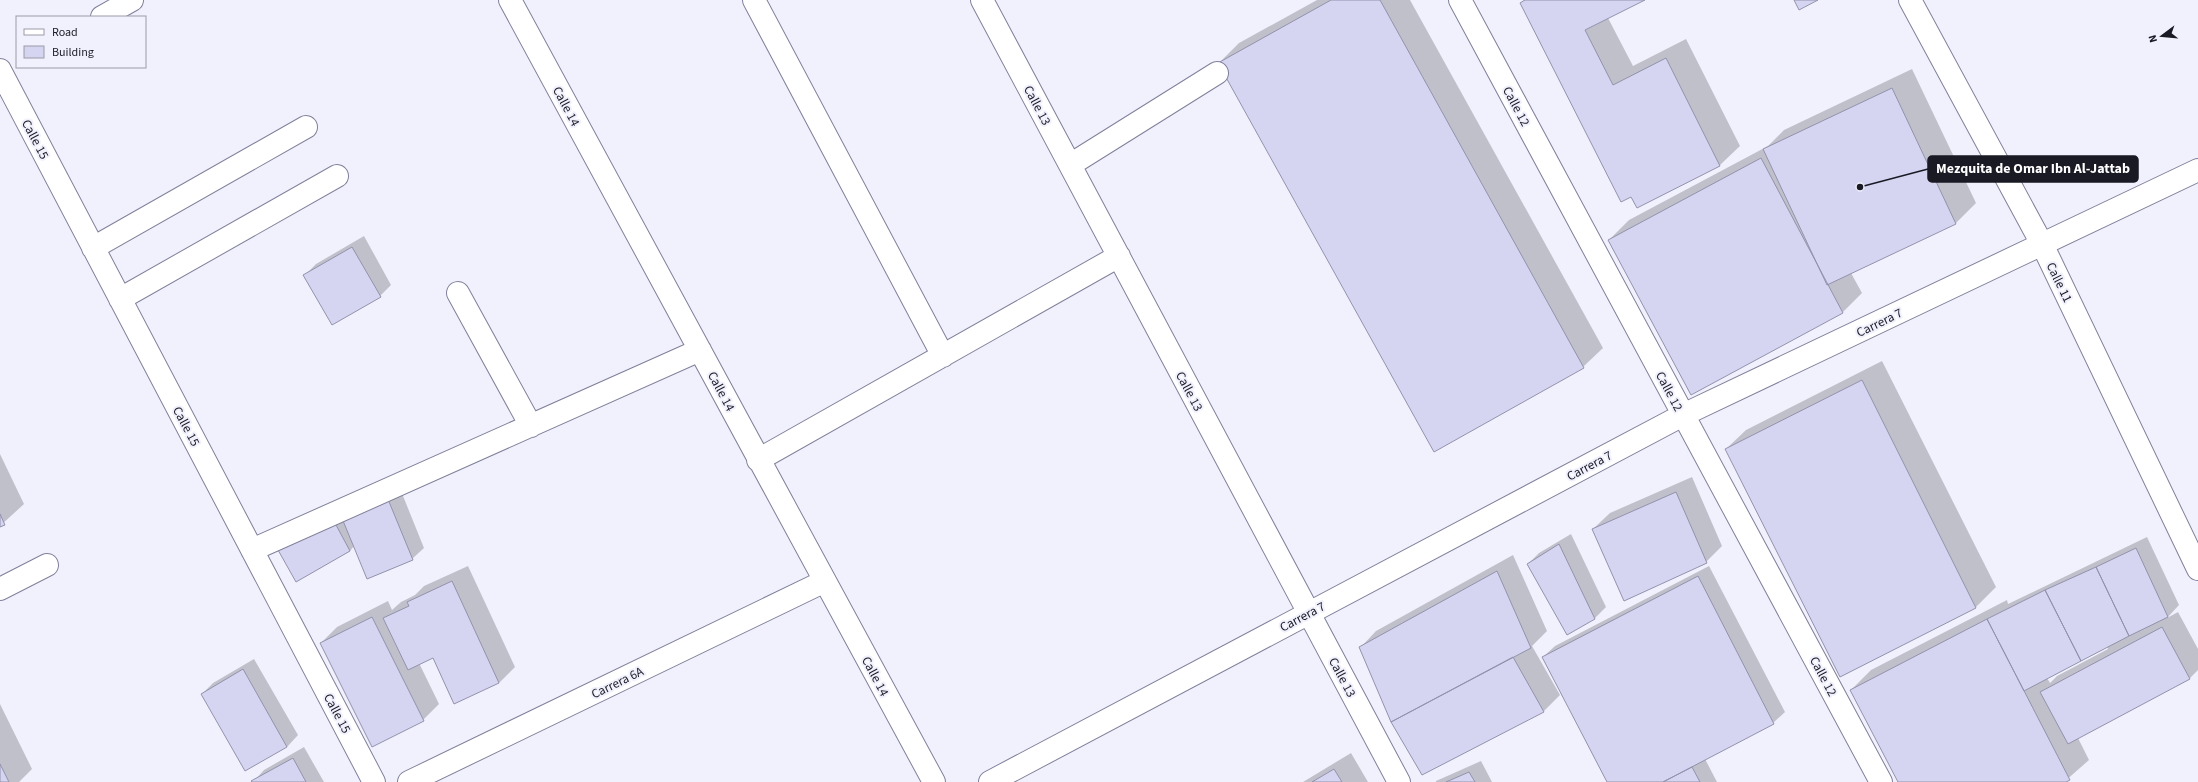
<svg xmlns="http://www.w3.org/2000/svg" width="2198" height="782" viewBox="0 0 2198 782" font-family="'Source Sans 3',sans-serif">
	<rect width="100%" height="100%" fill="#f1f1fd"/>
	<path fill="#0003" fill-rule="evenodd" d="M1317,0H1410L1603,348L1583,367L1219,63L1239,43Z
		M1524,0H1643L1608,18L1633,66L1686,39L1740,146L1720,165L1638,207L1521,3Z
		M1912,69L1976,203L1956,223L1851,273L1862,293L1843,312L1609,240L1629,220L1768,146L1784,130Z
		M364,236L391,285L380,296L305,275L316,264Z
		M1882,361L1996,587L1976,607L1840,676L1726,449L1746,430Z
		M0,454L24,504L0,526Z
		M1692,477L1722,546L1706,562L1593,529L1610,513Z
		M397,481L424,548L412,559L354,546L350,551L296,581L339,500Z
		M1571,534L1606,607L1595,618L1567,634L1528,564L1539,553Z
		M2147,537L2179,605L2167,618L2178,612L2198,649V670L2189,679L2078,738L2089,760L2064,782H1899L1851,690L1871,670L2007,600L2008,604ZM2107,647L2108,649L2057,676L2050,683L2047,678Z
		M1513,555L1547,631L1532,646L1560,695L1544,711L1423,774L1360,648L1376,631Z
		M468,566L515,667L499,683L433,657L419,663L439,704L423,720L321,643L337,627L388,601L392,610L401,602L415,595L424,586Z
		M1709,566L1785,712L1773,723L1705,759L1717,782H1607L1543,657L1555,646Z
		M254,659L298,735L287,747L202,694L213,683Z
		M0,704L32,769L19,782H0Z
		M304,747L324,782H253L264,770Z
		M1351,753L1368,782H1303Z
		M1481,761L1492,782H1436V781Z"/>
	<path fill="#d5d5f2" stroke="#9292ad" d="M1331,0H1380L1584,368L1434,452L1218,63Z
		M1525,0H1645L1585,30L1613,85L1666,58L1720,166L1637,208L1631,197L1621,202L1520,3Z
		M1794,0H1818L1799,10Z
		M1892,88L1956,224L1827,285L1763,149Z
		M1761,158L1843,313L1691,395L1608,240Z
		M352,247L381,297L332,325L303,275Z
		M1862,380L1976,608L1840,677L1725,449Z
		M385,492L413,560L367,579L339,511Z
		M1676,492L1707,563L1624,601L1592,529Z
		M328,510L350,551L296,582L273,541Z
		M0,514L5,525L0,527Z
		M1559,544L1595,619L1567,635L1527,564Z
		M2136,548L2168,617L2129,636L2096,567Z
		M2096,567L2129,636L2081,661L2045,590Z
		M1497,571L1531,648L1391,722L1359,647Z
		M1698,576L1774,724L1663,782H1607L1542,657Z
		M452,581L499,683L454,704L433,658L408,670L383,618L409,606L407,602Z
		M2045,590L2081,661L2024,691L1987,619Z
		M372,617L424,721L372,747L320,643Z
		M1987,619L2070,780L2066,782H1898L1850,690Z
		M2162,627L2190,679L2068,744L2040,692Z
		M1513,657L1544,712L1422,775L1391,722Z
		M243,669L287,747L245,771L201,694Z
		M293,758L306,782H252L251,781Z
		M0,764L9,782H0Z
		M1692,767L1700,782H1663Z
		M1334,769L1342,782H1312Z
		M1469,772L1475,782H1446Z"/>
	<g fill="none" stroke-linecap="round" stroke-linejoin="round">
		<g stroke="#80809b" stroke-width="24">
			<path id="minor" d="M510,0L934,782
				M754,0L943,356
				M982,0L1399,782
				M1460,0L1881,782
				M1910,0L2042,244L2198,569
				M102,17L132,0
				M0,70L374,782
				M1070,165L1217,73
				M93,248L306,127
				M458,293L531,426
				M120,299L337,176
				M758,460L1119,256
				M252,550L700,350
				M0,589L47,565
				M409,782L825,581
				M990,782L1683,415L2198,170"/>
		</g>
		<use href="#minor" stroke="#fff" stroke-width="22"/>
	</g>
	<g text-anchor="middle" stroke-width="4" stroke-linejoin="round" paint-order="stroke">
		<g font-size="13" fill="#1a1a25" stroke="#f1f1fd">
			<text transform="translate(1038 105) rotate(62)" y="5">Calle 13</text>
			<text transform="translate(567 106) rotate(62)" y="5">Calle 14</text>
			<text transform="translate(1517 106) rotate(62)" y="5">Calle 12</text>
			<text transform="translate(36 139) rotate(62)" y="5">Calle 15</text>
			<text transform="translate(2060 282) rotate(64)" y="5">Calle 11</text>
			<text transform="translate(1879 322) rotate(-26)" y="5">Carrera 7</text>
			<text transform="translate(722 391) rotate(62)" y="5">Calle 14</text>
			<text transform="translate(1190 391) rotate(62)" y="5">Calle 13</text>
			<text transform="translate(1670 391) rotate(62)" y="5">Calle 12</text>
			<text transform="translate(187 426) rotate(62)" y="5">Calle 15</text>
			<text transform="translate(1589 465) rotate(-28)" y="5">Carrera 7</text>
			<text transform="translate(1302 616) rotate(-28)" y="5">Carrera 7</text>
			<text transform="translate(876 676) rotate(62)" y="5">Calle 14</text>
			<text transform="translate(1824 676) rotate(62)" y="5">Calle 12</text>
			<text transform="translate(1343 677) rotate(62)" y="5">Calle 13</text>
			<text transform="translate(617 682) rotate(-26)" y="5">Carrera 6A</text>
			<text transform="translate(338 713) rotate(62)" y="5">Calle 15</text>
		</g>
	</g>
	<path fill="none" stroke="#1a1a25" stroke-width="1.5" d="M1860 187L1928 169"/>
	<circle fill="#1a1a25" stroke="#f1f1fd" stroke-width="1.5" cx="1860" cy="187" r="4"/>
	<rect fill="#1a1a25" stroke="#1a1a25" stroke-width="1.5" x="1928" y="156" width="210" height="26" rx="4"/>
	<g font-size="14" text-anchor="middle" font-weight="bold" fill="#fff">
		<text x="2033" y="173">Mezquita de Omar Ibn Al-Jattab</text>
	</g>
	<rect x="16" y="16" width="130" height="52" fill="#f1f1fd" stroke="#9b9ba7"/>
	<rect x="24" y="29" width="20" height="6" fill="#ffffff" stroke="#9b9ba7"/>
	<text x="52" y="36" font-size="12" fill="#1a1a25">Road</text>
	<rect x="24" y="46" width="20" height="12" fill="#d5d5f2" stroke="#9b9ba7"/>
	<text x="52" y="56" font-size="12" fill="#1a1a25">Building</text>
	<g transform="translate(2162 36) rotate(254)" stroke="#f1f1fd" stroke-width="3" paint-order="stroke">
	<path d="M0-3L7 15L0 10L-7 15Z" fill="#1a1a25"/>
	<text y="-6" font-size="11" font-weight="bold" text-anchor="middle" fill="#1a1a25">N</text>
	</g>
</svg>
